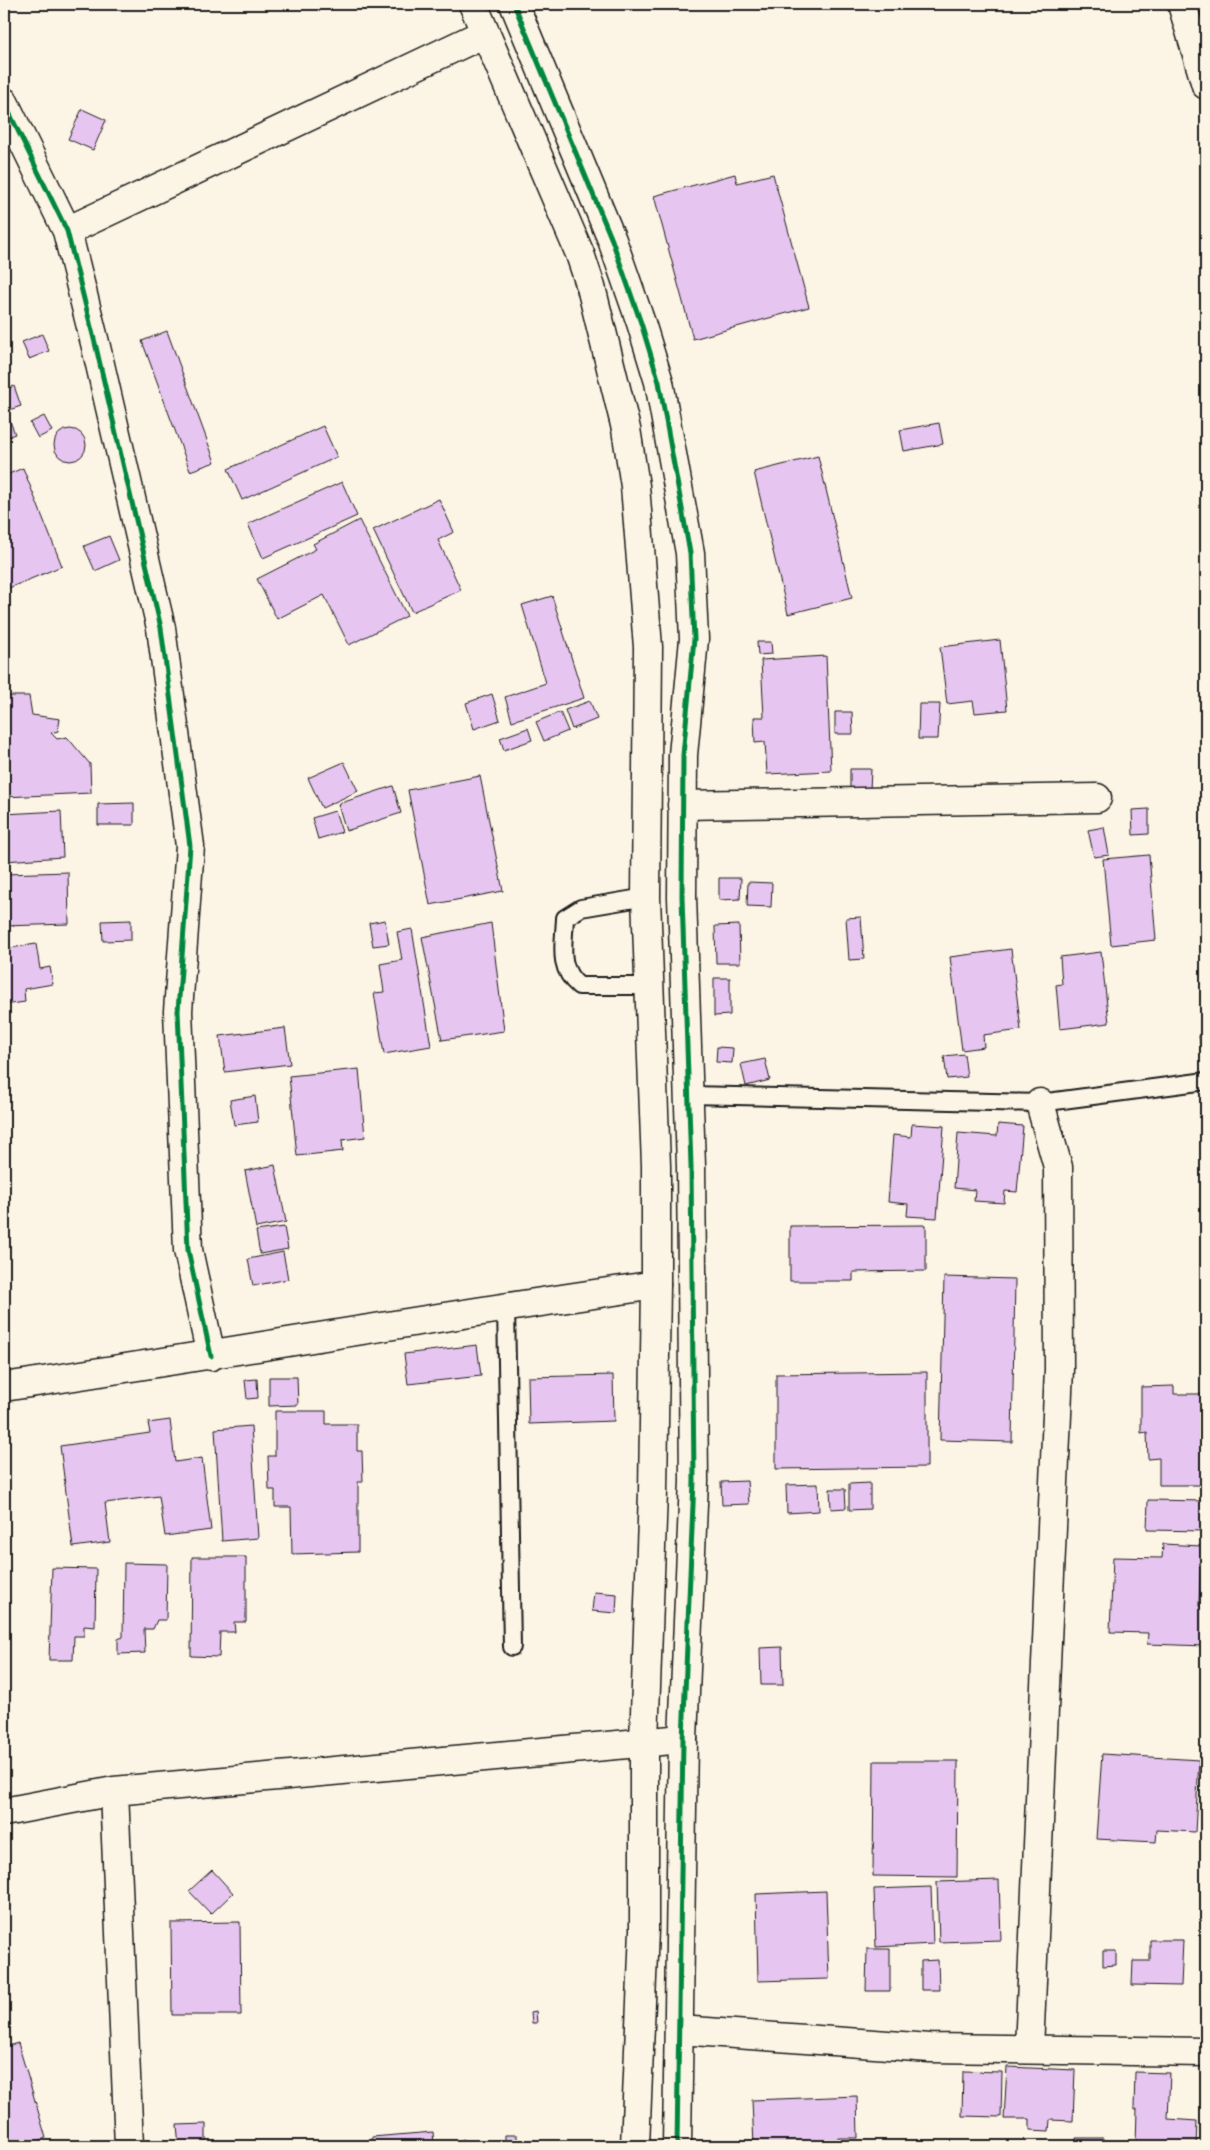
<svg xmlns="http://www.w3.org/2000/svg" width="1210" height="2150" viewBox="0 0 1210 2150" font-family="'Patrick Hand',sans-serif">
	<rect width="100%" height="100%" fill="#fcf5e5"/>
	<filter id="ink" filterUnits="userSpaceOnUse"><feTurbulence type="fractalNoise" baseFrequency=".02" numOctaves="2"/><feDisplacementMap in="SourceGraphic" scale="10" xChannelSelector="R" yChannelSelector="G"/><feConvolveMatrix kernelMatrix="1 2 1 2 8 2 1 2 1" color-interpolation-filters="sRGB"/></filter>
	<g filter="url(#ink)">
		<path fill="#e7c5f1" stroke="#1c1c1c" d="M580,4H600L583,10Z
			M82,109L106,120L93,150L68,139Z
			M735,174L737,183L773,174L809,307L693,339L654,196Z
			M167,331L215,462L190,471L142,341Z
			M42,334L49,351L29,359L22,342Z
			M14,386L21,406L6,411L15,434L4,438V390Z
			M44,416L52,431L38,438L30,423Z
			M939,423L943,444L904,451L900,430Z
			M323,426L337,457L242,500L228,469Z
			M54 445a16 16 0 1 1 32 0a16 16 0 1 1-32 0Z
			M818,456L852,598L788,614L754,472Z
			M23,468L62,566L4,590V476Z
			M342,482L357,516L263,558L248,524Z
			M439,499L454,532L438,540L461,590L412,612L373,530Z
			M359,520L407,616L349,645L324,595L277,619L257,579L316,549L313,544Z
			M109,536L119,560L95,571L84,546Z
			M552,596L584,698L512,721L505,697L546,683L522,605Z
			M1000,640L1007,710L975,713L973,701L947,704L940,647Z
			M757,642H771L772,654L758,655Z
			M826,656L831,771L767,774L765,742L755,743L754,717H764L761,660Z
			M492,694L500,720L474,729L466,703Z
			M4,696H29L32,715L60,719L58,731L51,733L57,739L67,737L90,764L91,793L4,797Z
			M590,701L597,719L572,729L565,710Z
			M919,704H940L938,739H918Z
			M560,712L568,731L544,741L536,722Z
			M835,712H852L853,734H835Z
			M528,728L532,740L504,750L500,738Z
			M344,762L358,791L322,808L308,778Z
			M850,769H871L870,790H850Z
			M480,776L503,891L430,905L408,790Z
			M393,786L401,813L346,831L338,804Z
			M134,803V825H98V804Z
			M1149,809V834L1133,835L1132,810Z
			M61,811L63,857L4,861V814Z
			M335,811L342,832L318,839L312,818Z
			M1104,827L1109,855L1094,857L1088,830Z
			M1149,855L1156,940L1111,945L1103,859Z
			M68,872L69,924L4,926V874Z
			M719,878H741L740,899L719,900Z
			M748,882L772,883L771,907L747,906Z
			M861,917L864,959L849,960L846,918Z
			M131,920V940L103,941L102,921Z
			M385,920L389,944L373,946L369,923Z
			M491,923L504,1031L442,1040L422,937Z
			M739,925L740,963H716L715,926Z
			M412,929L431,1046L384,1054L374,993L384,992L380,964L402,960L397,932Z
			M36,944L40,969L50,967L53,984L24,989L25,1002L4,1005V949Z
			M1011,949L1021,1030L983,1035L984,1047L962,1050L950,957Z
			M1101,952L1109,1023L1060,1029L1056,985L1062,984L1060,957Z
			M714,978H730V1015L714,1016Z
			M285,1028L290,1064L225,1072L220,1036Z
			M1206,1035V1057H1202L1199,1036Z
			M717,1047L733,1048L732,1063L716,1062Z
			M964,1054L967,1077L947,1079L944,1056Z
			M765,1059L770,1080L746,1086L741,1064Z
			M359,1069L365,1137L342,1140L343,1151L297,1156L289,1076Z
			M255,1096L258,1122L234,1125L230,1100Z
			M912,1124L944,1126L937,1218L907,1216L908,1204L888,1202L893,1135L911,1137Z
			M998,1124L1023,1126L1017,1192L1005,1191L1004,1203L974,1201L975,1190L954,1188L958,1133L997,1136Z
			M275,1165L286,1222L256,1228L245,1171Z
			M926,1225V1271L853,1272V1281H790V1226Z
			M284,1227L288,1249L260,1254L256,1231Z
			M283,1252L288,1279L253,1286L248,1259Z
			M944,1277L1015,1279L1012,1442L940,1440Z
			M477,1345L481,1376L408,1384L404,1354Z
			M927,1372V1467L776,1469V1374Z
			M613,1375L614,1421L529,1424L528,1377Z
			M269,1377H297L298,1405L269,1406Z
			M257,1379L258,1398L247,1399L245,1380Z
			M1174,1386V1394H1206V1485H1159V1458L1148,1459L1147,1432L1141,1433V1387Z
			M275,1411H326V1424H357V1451H362L363,1482H358V1552L292,1554L291,1507H275V1490H269L268,1456H275Z
			M170,1420L175,1462L202,1458L211,1530L165,1536L159,1496L105,1503L110,1542L73,1547L60,1446L150,1433L148,1423Z
			M251,1426L258,1538L222,1541L215,1429Z
			M747,1481L749,1504L722,1505L721,1482Z
			M870,1483V1509L849,1510V1484Z
			M818,1484L819,1511L787,1513L786,1485Z
			M830,1489H845L846,1508L831,1509Z
			M1148,1500L1206,1501V1531L1147,1530Z
			M1163,1544L1201,1546L1199,1606H1206V1646L1147,1644L1148,1633L1110,1632L1113,1557L1162,1558Z
			M192,1557H246V1622H234L235,1632H220L219,1657L191,1656Z
			M124,1563L167,1564L166,1620H157L153,1629H144L145,1653L118,1654V1639L123,1637Z
			M52,1568L96,1569L95,1627L84,1626V1636H74L73,1660H49Z
			M594,1592L617,1594L616,1613L592,1611Z
			M782,1647L783,1685H761L760,1648Z
			M1102,1754L1199,1760L1195,1832L1157,1830L1156,1842L1096,1839Z
			M874,1761H958L957,1877L873,1876Z
			M212,1870L233,1893L211,1914L189,1891Z
			M999,1880L1001,1940L939,1942L937,1882Z
			M931,1887L933,1944L876,1947L874,1889Z
			M826,1891L829,1979L758,1981L756,1894Z
			M240,1922L241,2015H172L171,1923Z
			M1150,1940H1183L1181,1986L1132,1985L1133,1961H1150Z
			M867,1949H890V1991H866Z
			M1103,1951H1116V1965L1103,1966Z
			M938,1960L939,1990H921V1961Z
			M536,2011L537,2023H532L531,2012Z
			M18,2043L46,2138L19,2146H4V2047Z
			M1007,2067L1075,2070L1073,2121L1050,2120L1049,2131L1030,2130V2119H1004Z
			M963,2071L1002,2072L1001,2117L962,2116Z
			M1135,2072L1170,2073L1168,2119L1197,2121L1196,2146H1136L1137,2109H1134Z
			M857,2096L858,2138H837V2146H754L752,2100Z
			M206,2124V2146H179L177,2125Z
			M433,2132L434,2146H373L372,2137Z
			M505,2135H517V2143L505,2144Z
			M1076,2138H1103L1106,2146H1077Z
			M464,2139L466,2146H456V2142Z"/>
		<g fill="none" stroke-linecap="round" stroke-linejoin="round">
			<g stroke="#1c1c1c" stroke-width="20">
				<path id="lane" d="M646,897L581,908L565,918C564,944 557,968 579,986H649
					M689,1095L1040,1103L1206,1081
					M506,1306L512,1647"/>
			</g>
			<g stroke="#1c1c1c" stroke-width="31">
				<path id="street" d="M1182,4L1206,85
					M4,102L67,231L96,347L161,628L190,846L178,1011L188,1250L211,1356
					M67,231L485,33
					M682,805L1097,798
					M4,1387C221,1354 438,1316 656,1285
					M114,1791L129,2146
					M4,1812L114,1791L683,1739
					M679,2030L930,2048L1206,2052
					M1029,2049L1059,1369L1058,1167L1040,1103"/>
			</g>
			<g stroke="#1c1c1c" stroke-width="31">
				<path id="secondary" d="M473,4L580,254L591,287L626,429L635,486L648,647L646,897L656,1166V1285L653,1492L644,1741V1930L635,2146
					M514,4L612,240L641,323L659,382L690,553L694,639L683,755L682,897L691,1166L694,1481L683,1739L677,2146"/>
			</g>
			<use href="#lane" stroke="#fcf5e5" stroke-width="16"/>
			<use href="#street" stroke="#fcf5e5" stroke-width="28"/>
			<use href="#secondary" stroke="#fcf5e5" stroke-width="28"/>
			<g stroke="#fcf5e5" stroke-width="8">
				<path id="cycleway" d="M514,4L612,240L641,323L659,382L690,553L694,639L683,755L682,897L691,1166L694,1481L683,1739L677,2146
					M4,102L67,231L96,347L161,628L190,846L178,1011L188,1250L211,1356"/>
			</g>
			<use href="#cycleway" stroke="#00873e" stroke-width="5"/>
		</g>
	</g>
	<rect width="1210" height="2150" fill="none" stroke="#fcf5e5" stroke-width="20"/>
	<rect x="10" y="10" width="1190" height="2130" fill="none" stroke="#1c1c1c" stroke-width="2" filter="url(#ink)"/>
</svg>
